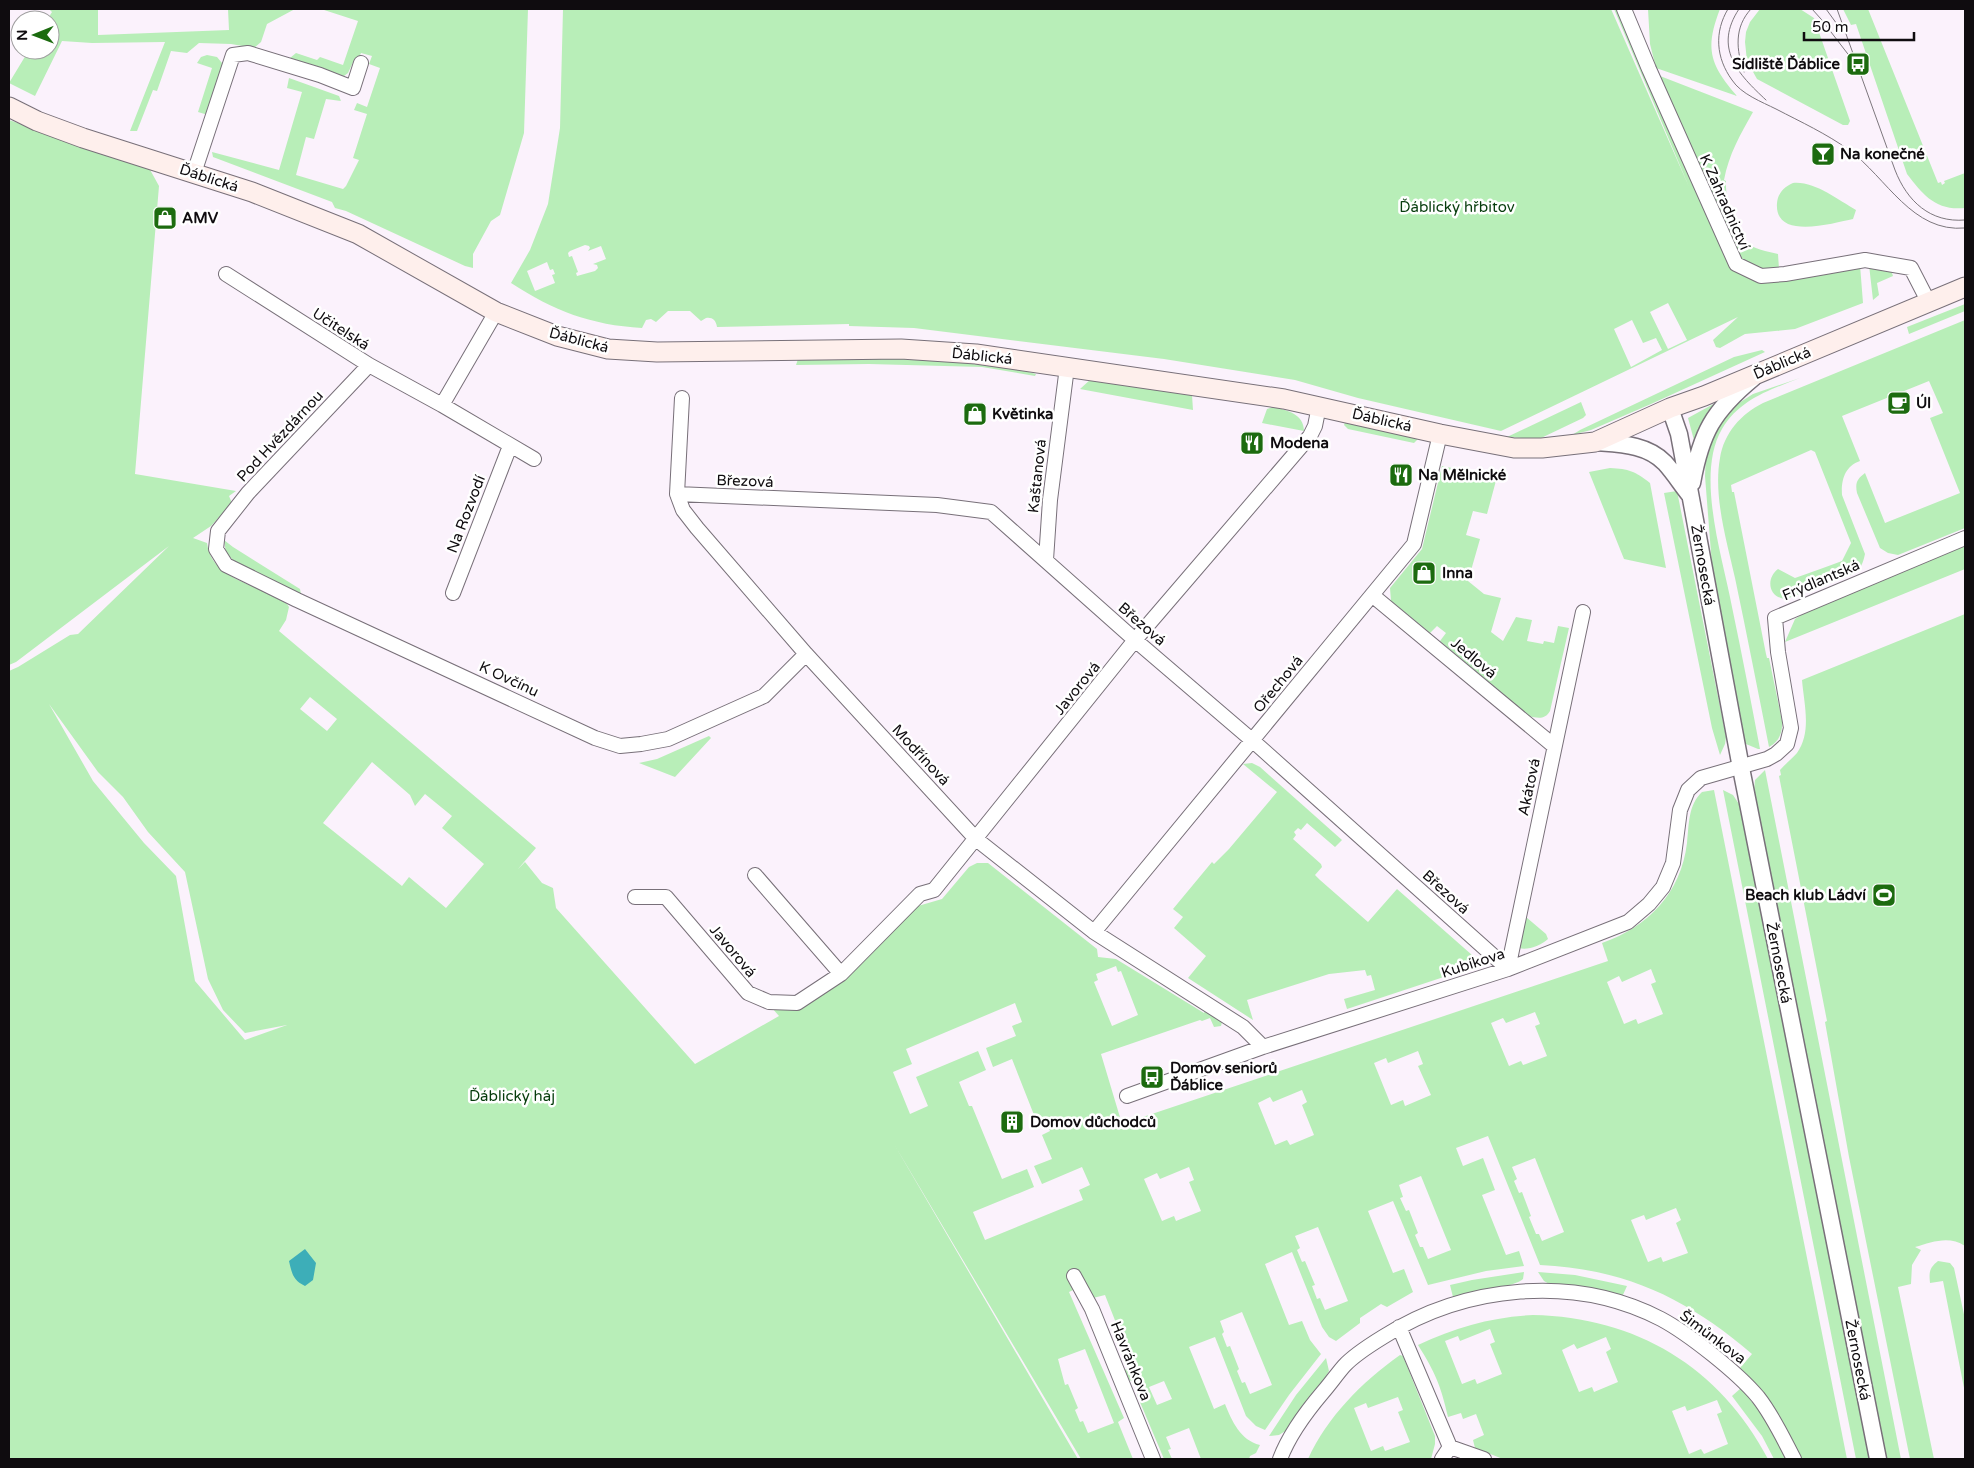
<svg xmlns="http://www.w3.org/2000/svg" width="1974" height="1468" viewBox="0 0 1974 1468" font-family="'Varela Round',sans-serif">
	<rect width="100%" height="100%" fill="#fbf2fc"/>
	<path fill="#b8eeb8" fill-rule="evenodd" d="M49,9H98V35L229,30L228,9H295L267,24L261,42L254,48L231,44L199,43L187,53L171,51L157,91L153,90L137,131H130L165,42L92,43L62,41L35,96L9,83L29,50H50V20H47L52,12Z
		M321,9H528L524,133L500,215L491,221L473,254V268L465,266L346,211L335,208L332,202L213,157L212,152L279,170L302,92L287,88L289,78L339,96L341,101L326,99L314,139L306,137L296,175L343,189L346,186L359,160L353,158L367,114L354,110L357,103L367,107L380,68L369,64L372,56L361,53L358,60H354L348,73L344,76L290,58L296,53L317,60L320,57L343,65L358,21Z
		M563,9H1611L1689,187L1614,9H1620L1739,272L1860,265L1863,303L1795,329L1745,334L1720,348L1716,347L1713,340L1738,317L1501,431L1358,398L1295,380L1164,359L914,328L849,326V324L717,327C716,320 712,317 706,318L701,321L690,311H668L656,322L651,319L646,320L642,328C591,325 554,311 511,283L530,250L548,204L560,128ZM585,245L589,246L590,248L588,251L601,246L606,259L593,264L597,265L598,268L595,271L577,276L576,273L578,272L572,256L569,257L568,253L570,251ZM547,262L550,270L553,269L555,274L552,275L555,283L535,291L527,271ZM1668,303L1687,340L1668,349L1650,312ZM1632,320L1643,343L1656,338L1662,350L1631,367L1614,329Z
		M1648,9H1720C1705,48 1709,64 1737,96L1656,68L1650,44Z
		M1760,9H1800L1814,18L1850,121L1848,125H1843L1757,79L1747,61L1745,42L1746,32L1750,22Z
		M1843,9H1868L1938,183L1941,182L1942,185L1945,183L1944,181L1965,173V208C1936,211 1923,195 1907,174L1856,24L1851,25Z
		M207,55L217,57L222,63V69L208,115L198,112L212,68L197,63L201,57Z
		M1660,76L1753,112C1740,135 1729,154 1724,180L1726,181C1725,198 1733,229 1745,241C1754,250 1767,251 1778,254L1779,269L1761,270L1742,259Z
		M9,120L148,166L159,186L135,474L236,491L229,496L232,503L211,526L193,538L207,543C212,582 260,583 287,604L289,607L286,620L279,631L536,848L518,869L525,862L542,883L553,888L556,908L695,1064L779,1016L772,1008L842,977L918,906L942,899L969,867L977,863H988L1097,949L1098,957L1116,959L1204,1013L1205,1011L1222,1022L1221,1026L1214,1027L1210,1018L1202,1021L1200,1020L1101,1054L1122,1124L1608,961L1602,943C1648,927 1681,893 1687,843C1689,825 1688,805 1702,792L1714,790L1847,1459H1802C1786,1425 1766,1395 1740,1368L1752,1354C1688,1299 1626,1269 1540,1265L1488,1136L1456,1148L1463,1166L1483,1158L1495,1190L1482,1195L1506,1255L1519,1251L1524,1266L1486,1271L1428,1285L1393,1201L1368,1211L1393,1273L1404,1269L1413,1292L1387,1307L1381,1304L1360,1318V1323L1336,1341L1329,1337L1322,1327L1292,1252L1265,1264L1289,1325L1302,1321L1310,1340L1321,1354L1289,1395L1265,1430L1256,1426L1246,1416L1215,1337L1189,1347L1214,1409L1225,1404C1232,1421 1240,1440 1260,1445L1256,1453L1250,1456L1249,1459H1201L1189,1428L1166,1437L1171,1449L1168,1450L1172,1459H1164L1137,1395L1141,1390L1138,1382L1128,1380L1122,1371L1133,1366L1105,1295L1093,1298L1084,1285L1069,1292L1124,1418L1118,1422L1133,1459H1081L894,1144L1078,1459H9V671L18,667L70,635L78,634L169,546L16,662L9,665ZM310,697L337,719L327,731L300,709ZM49,704L98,772L123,797L148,832L185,872L208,979L223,1010L245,1033L287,1025L245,1040L195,981L176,876L144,843L93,781ZM372,762L410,795L415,806L425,794L452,816L442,828L484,864L446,908L409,877L402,886L323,823ZM1116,966L1118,972L1121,971L1138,1015L1112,1026L1094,982L1098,980L1096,974ZM1651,969L1656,982L1651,984L1663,1014L1638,1024L1636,1019L1624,1024L1607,982L1619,976L1622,982ZM1015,1003L1022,1022L1012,1026L1016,1036L986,1048L993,1067L1012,1059L1036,1120L1044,1117L1050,1131L1042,1135L1052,1159L1034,1166L1042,1184L1082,1167L1090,1185L1079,1190L1083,1200L985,1240L973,1212L1034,1187L1027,1169L1002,1179L972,1106H969L959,1082L986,1070L978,1051L916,1077L928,1106L910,1114L893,1072L912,1064L906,1049ZM1535,1012L1540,1024L1535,1026L1547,1056L1523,1065L1521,1061L1509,1066L1491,1023L1503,1018L1506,1023ZM1418,1051L1423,1064L1418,1066L1431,1095L1405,1106L1403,1100L1391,1105L1374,1063L1386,1058L1388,1063ZM1302,1090L1307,1102L1302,1105L1314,1135L1290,1145L1287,1140L1275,1145L1258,1103L1270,1097L1273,1102ZM1535,1158L1564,1232L1542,1241L1539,1234H1536L1529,1217L1531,1216L1522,1192L1519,1193L1514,1181L1517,1179L1512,1167ZM1189,1167L1194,1180L1189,1182L1201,1211L1176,1221L1174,1216L1162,1221L1144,1179L1157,1173L1160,1179ZM1421,1176L1451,1250L1428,1259L1423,1247H1420L1415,1235L1418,1233L1409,1210L1406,1211L1400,1198L1403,1197L1399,1185ZM1676,1208L1681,1220L1676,1223L1688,1253L1663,1262L1661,1257L1648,1262L1631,1220L1644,1215L1646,1220ZM1318,1227L1348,1301L1325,1310L1320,1298L1317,1299L1312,1286L1315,1285L1305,1261L1302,1262L1297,1250L1300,1248L1295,1236ZM1242,1312L1272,1385L1250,1394L1245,1382L1242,1383L1237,1371L1239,1369L1230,1346L1227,1347L1222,1334L1224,1332L1220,1321ZM1085,1349L1114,1423L1088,1433L1083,1421L1080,1422L1075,1410L1078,1408L1068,1384L1065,1385L1058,1359ZM1164,1381L1172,1399L1157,1405L1149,1387Z
		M1793,183C1815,181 1838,200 1856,210L1853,219C1833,223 1774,241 1777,203C1778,193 1784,187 1793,183Z
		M1869,265L1891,270L1893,276L1877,283L1879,295L1873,300Z
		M1965,304V311L1909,334L1907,327Z
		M1965,320V528L1898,555L1888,553L1880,548L1857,493C1855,483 1857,479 1865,473L1885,523L1960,493L1930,418L1943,413L1929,381L1842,416L1860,461C1845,466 1841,480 1842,495L1865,554C1863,563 1861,569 1853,574L1786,599C1769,598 1765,579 1778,569L1795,578C1811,572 1827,567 1842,561L1851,543L1815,452L1811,450L1731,485L1732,492H1734L1766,654L1767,658H1769L1782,721C1783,732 1779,742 1769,747C1758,691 1747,635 1735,578C1727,542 1713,496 1720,458C1724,433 1741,414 1763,403Z
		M1762,350L1765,352L1651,404L1591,430L1572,435L1580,430L1734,357Z
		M841,358L928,359L1017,369L1036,374L1035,376L982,367L869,364L796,365L798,359Z
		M1800,378C1770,390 1740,399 1722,429C1695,475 1723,558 1732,607C1742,654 1751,702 1760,749H1758L1746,744L1742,737L1713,578L1705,476L1706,453L1709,442L1731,408L1753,394Z
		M1091,379L1192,395L1193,410L1080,389Z
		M1581,402L1586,415L1583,418L1539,439L1507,437Z
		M1717,402L1695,444L1688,418Z
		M1273,407C1287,410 1304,414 1304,431L1262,423L1267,409Z
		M1345,422L1417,437L1418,439L1414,443L1348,429L1344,425Z
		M1442,466L1497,477L1487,514L1473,511L1466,535L1480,539L1468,581L1484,594L1501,598L1491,632L1503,641L1516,617L1532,620L1527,641L1543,644L1544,641L1554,643L1558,626L1569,628L1550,711C1545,720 1537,718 1529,716L1440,641L1446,633L1437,626L1430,633L1391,601L1390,588L1422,549Z
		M1610,468C1629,469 1635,471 1650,483L1666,568L1624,559L1589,472Z
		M1677,491L1726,737L1725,744L1720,755L1712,728L1664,493Z
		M224,540L233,547L300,589L301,594L236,563L226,553Z
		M1965,546V569L1785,642L1795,619L1814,607Z
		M1965,614V1246C1949,1235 1932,1242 1915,1247L1921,1250L1912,1265L1911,1284L1898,1287L1934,1459H1910L1849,1157L1825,1022L1827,1021L1779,776L1781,775L1780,770C1785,764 1792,759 1797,753C1812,732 1804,704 1802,680Z
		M709,736L711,738L675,777L639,763L657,759Z
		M1252,763L1260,767L1342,840L1335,847L1307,823L1301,830L1298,828L1294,832L1296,835L1293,839L1321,864L1322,867L1315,875L1320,880L1368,922L1397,889L1472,955L1474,967L1347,1009L1344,999L1375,990L1371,975L1367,976L1365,970L1329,974L1247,1000L1253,1020L1188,978L1206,956L1174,928L1183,917L1173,909L1212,862L1214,864L1229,849L1277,792L1243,764Z
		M1765,770L1901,1459H1887L1754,790L1755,780Z
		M1723,790L1733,795L1739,804L1871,1459H1856Z
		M1526,917L1546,934L1548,939C1542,945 1527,951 1519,948L1522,922Z
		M1938,1261L1950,1263L1954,1268L1965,1319V1393L1943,1281L1930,1283C1929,1273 1929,1268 1938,1261Z
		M1524,1272L1523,1279C1515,1287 1468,1293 1453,1297L1450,1285L1472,1280Z
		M1538,1272L1575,1275L1627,1286L1622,1297L1551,1285L1544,1281Z
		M1533,1315C1636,1317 1720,1367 1768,1459H1503L1475,1448L1473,1440L1484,1435L1476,1414L1463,1419L1461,1413L1448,1417C1441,1386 1435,1372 1418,1345C1456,1327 1492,1317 1533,1315ZM1490,1329L1495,1342L1490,1344L1502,1374L1477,1384L1475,1379L1462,1384L1445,1341L1458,1336L1460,1341ZM1606,1337L1611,1349L1606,1352L1618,1382L1594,1392L1592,1387L1579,1392L1562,1350L1574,1344L1577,1349ZM1717,1400L1722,1412L1717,1414L1728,1444L1704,1454L1701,1449L1689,1454L1672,1411L1685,1406L1687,1411Z
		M1400,1355L1403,1356L1435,1436V1444L1431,1459H1308C1328,1416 1361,1383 1400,1355ZM1398,1397L1403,1410L1398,1412L1410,1442L1385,1451L1383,1446L1371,1451L1354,1408L1366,1403L1368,1408Z
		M1326,1358L1329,1371L1325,1378L1287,1430L1279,1435L1269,1436L1296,1395Z
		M1741,1388L1764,1417L1787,1459H1774L1762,1436L1732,1396Z"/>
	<path fill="#3daeb8" d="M305,1249L316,1263L313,1280L305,1286C293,1280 292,1274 289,1261Z"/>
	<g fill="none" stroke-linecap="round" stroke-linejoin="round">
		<g stroke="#787079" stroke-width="16">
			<path id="minor" d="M1624,9L1649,69L1736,264L1761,276L1785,274L1865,260L1911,268L1928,301
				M194,173L233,55L248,53L320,75L353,88L361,63
				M226,274L369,365L442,405L534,459
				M369,365L248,493L218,531L216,549L226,565L297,600L595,738L620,746L641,744L668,739L764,696L806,654
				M682,398L677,494L683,510L697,528L806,654L976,839L1094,932L1243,1027L1263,1047
				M442,405L496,312
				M677,494L937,505L991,512L1135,640L1253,741L1508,969
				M1046,560L1050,500L1067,367
				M453,593L510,446
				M1372,595L1554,746
				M755,875L841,974
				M635,897H666L748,993L769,1002L797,1003L841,974L920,894L934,890L1135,640L1310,436L1315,426L1319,406
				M1094,932L1414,544L1440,434
				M1508,969L1583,612
				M1127,1096L1263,1047L1508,969L1628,922L1649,904L1663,887L1673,863L1680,810L1688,790L1701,778L1767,759L1776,754L1787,744L1791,728L1778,652L1775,618L1965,538
				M1074,1276L1092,1309L1153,1459
				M1399,1327L1450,1447L1484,1459
				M1280,1459C1289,1435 1306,1412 1323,1392C1330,1384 1337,1374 1344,1366C1354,1355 1370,1345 1383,1337C1465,1285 1574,1274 1661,1319C1689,1334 1738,1373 1758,1397C1773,1416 1783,1438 1794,1459
				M1442,1459L1450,1447"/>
		</g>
		<g stroke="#787079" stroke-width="19">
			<path id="tertiary" d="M1670,408L1679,434L1741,768L1878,1459
				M1595,442C1620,444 1647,444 1665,463C1674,473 1681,484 1689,494
				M1692,483C1701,433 1713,411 1753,378"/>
		</g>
		<g stroke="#787079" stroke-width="21">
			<path id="secondary" d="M9,107L37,121L83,138L252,192L358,234L496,312L557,336L608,349L657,352L901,349L976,354L1284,399L1440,434L1514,448H1542L1595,442L1670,408L1704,396L1965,287"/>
		</g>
		<use href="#minor" stroke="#fff" stroke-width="14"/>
		<use href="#tertiary" stroke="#fff" stroke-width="16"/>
		<use href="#secondary" stroke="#feefec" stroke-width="19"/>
		<path stroke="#7d777d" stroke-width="1" d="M1728,9C1714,32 1716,58 1732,80C1741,94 1762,102 1776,109C1801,122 1827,134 1849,150C1887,178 1912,233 1965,228
			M1739,9C1713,48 1738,74 1766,100
			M1812,9L1821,19L1854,62
			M1826,9L1842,31
			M1837,9L1895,170C1907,201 1930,223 1965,220
			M1744,72C1736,50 1734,27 1751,9"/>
	</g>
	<defs>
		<g id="bus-square" transform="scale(1.25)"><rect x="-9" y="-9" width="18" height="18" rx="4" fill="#1c6b0f" stroke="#fff"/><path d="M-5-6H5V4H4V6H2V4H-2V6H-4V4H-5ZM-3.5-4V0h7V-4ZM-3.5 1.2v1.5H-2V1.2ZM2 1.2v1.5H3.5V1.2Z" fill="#fff"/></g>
		<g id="bar-square" transform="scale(1.25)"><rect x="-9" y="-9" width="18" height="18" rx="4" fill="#1c6b0f" stroke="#fff"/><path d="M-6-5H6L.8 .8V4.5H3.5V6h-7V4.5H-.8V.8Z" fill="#fff"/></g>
		<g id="shop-square" transform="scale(1.25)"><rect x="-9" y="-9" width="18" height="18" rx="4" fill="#1c6b0f" stroke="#fff"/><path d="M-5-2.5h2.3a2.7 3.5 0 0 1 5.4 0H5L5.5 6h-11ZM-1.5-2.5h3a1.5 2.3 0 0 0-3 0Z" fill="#fff"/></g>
		<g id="cafe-square" transform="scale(1.25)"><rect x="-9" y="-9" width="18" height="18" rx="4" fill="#1c6b0f" stroke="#fff"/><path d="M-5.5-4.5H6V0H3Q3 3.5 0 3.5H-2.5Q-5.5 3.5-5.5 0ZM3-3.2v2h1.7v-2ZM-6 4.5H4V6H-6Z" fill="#fff"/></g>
		<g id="restaurant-square" transform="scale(1.25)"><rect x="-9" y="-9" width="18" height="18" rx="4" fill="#1c6b0f" stroke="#fff"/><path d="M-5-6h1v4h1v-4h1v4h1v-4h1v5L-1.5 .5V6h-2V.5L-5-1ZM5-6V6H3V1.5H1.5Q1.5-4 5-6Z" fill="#fff"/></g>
		<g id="stadium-square" transform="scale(1.25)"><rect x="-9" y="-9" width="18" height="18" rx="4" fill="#1c6b0f" stroke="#fff"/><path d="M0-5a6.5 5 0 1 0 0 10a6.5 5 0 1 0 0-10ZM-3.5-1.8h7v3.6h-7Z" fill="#fff"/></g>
		<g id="building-square" transform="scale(1.25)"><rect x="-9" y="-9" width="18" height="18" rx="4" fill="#1c6b0f" stroke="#fff"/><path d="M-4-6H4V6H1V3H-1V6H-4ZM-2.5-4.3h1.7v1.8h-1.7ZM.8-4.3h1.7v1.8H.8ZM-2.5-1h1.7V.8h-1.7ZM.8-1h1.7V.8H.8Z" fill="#fff"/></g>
	</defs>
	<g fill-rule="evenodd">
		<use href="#bus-square" x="1858" y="64"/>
		<use href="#bar-square" x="1823" y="154"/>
		<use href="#shop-square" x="165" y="218"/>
		<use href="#cafe-square" x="1899" y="403"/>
		<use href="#shop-square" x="975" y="414"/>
		<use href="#restaurant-square" x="1252" y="443"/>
		<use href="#restaurant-square" x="1401" y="475"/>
		<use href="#shop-square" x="1424" y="573"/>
		<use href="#stadium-square" x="1884" y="895"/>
		<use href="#bus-square" x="1152" y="1077"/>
		<use href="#building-square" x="1012" y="1122"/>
	</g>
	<g text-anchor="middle" stroke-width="5" stroke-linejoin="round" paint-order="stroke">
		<g font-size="15" font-weight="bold" fill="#0f0c0f" stroke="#fff" text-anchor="start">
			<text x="1840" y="69" text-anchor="end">Sídliště Ďáblice</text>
			<text x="1840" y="159">Na konečné</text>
			<text x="182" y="223">AMV</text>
			<text x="1916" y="408">Úl</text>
			<text x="992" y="419">Květinka</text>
			<text x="1270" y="448">Modena</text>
			<text x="1418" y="480">Na Mělnické</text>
			<text x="1442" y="578">Inna</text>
			<text x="1866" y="900" text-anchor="end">Beach klub Ládví</text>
			<text x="1170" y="1073">Domov seniorů<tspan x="1170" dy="17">Ďáblice</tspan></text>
			<text x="1030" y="1127">Domov důchodců</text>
		</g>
		<g font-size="15" fill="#0f0c0f" stroke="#fff">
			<text transform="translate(209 178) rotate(18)" y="5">Ďáblická</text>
			<text transform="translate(1725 202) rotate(66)" y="5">K Zahradnictví</text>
			<text transform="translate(341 329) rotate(33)" y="5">Učitelská</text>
			<text transform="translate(579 340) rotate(15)" y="5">Ďáblická</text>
			<text transform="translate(982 356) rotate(6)" y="5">Ďáblická</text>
			<text transform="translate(1782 363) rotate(-23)" y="5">Ďáblická</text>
			<text transform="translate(1382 420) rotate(13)" y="5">Ďáblická</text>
			<text transform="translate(280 436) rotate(-47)" y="5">Pod Hvězdárnou</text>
			<text transform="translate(1037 476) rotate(-84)" y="5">Kaštanová</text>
			<text transform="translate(745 481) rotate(2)" y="5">Březová</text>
			<text transform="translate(466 514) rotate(-69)" y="5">Na Rozvodí</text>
			<text transform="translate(1703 565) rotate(80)" y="5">Žernosecká</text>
			<text transform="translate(1821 580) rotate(-23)" y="5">Frýdlantská</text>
			<text transform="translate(1142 624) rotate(41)" y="5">Březová</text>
			<text transform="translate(1474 658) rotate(40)" y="5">Jedlová</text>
			<text transform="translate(509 679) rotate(25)" y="5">K Ovčínu</text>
			<text transform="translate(1278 684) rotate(-51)" y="5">Ořechová</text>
			<text transform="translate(1077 688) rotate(-51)" y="5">Javorová</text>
			<text transform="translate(921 755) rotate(47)" y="5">Modřínová</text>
			<text transform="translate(1529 787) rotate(-78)" y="5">Akátová</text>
			<text transform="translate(1446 892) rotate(42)" y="5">Březová</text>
			<text transform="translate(733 951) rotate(50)" y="5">Javorová</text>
			<text transform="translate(1473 963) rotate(-18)" y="5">Kubíkova</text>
			<text transform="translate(1779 963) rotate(79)" y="5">Žernosecká</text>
			<text transform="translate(1713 1337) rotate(37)" y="5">Šimůnkova</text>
			<text transform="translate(1858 1360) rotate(79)" y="5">Žernosecká</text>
			<text transform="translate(1131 1361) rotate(68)" y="5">Havránkova</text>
		</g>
		<g font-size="15" fill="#063c0c" stroke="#fff">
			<text x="1457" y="212">Ďáblický hřbitov</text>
			<text x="512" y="1101">Ďáblický háj</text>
		</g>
	</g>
	<rect width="1974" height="1468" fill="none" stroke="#0f0c0f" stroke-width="20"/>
	<g transform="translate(35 35) rotate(269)"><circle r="24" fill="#ffffff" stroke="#9f9e9f"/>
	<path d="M0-4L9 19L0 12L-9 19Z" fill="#1c6b0f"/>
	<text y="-8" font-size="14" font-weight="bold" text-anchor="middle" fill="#0f0c0f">N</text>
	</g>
	<path d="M1804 32v8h110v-8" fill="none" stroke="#0f0c0f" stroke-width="2.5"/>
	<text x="1812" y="32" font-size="15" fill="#0f0c0f" stroke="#ffffff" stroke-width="4" paint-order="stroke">50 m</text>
</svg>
